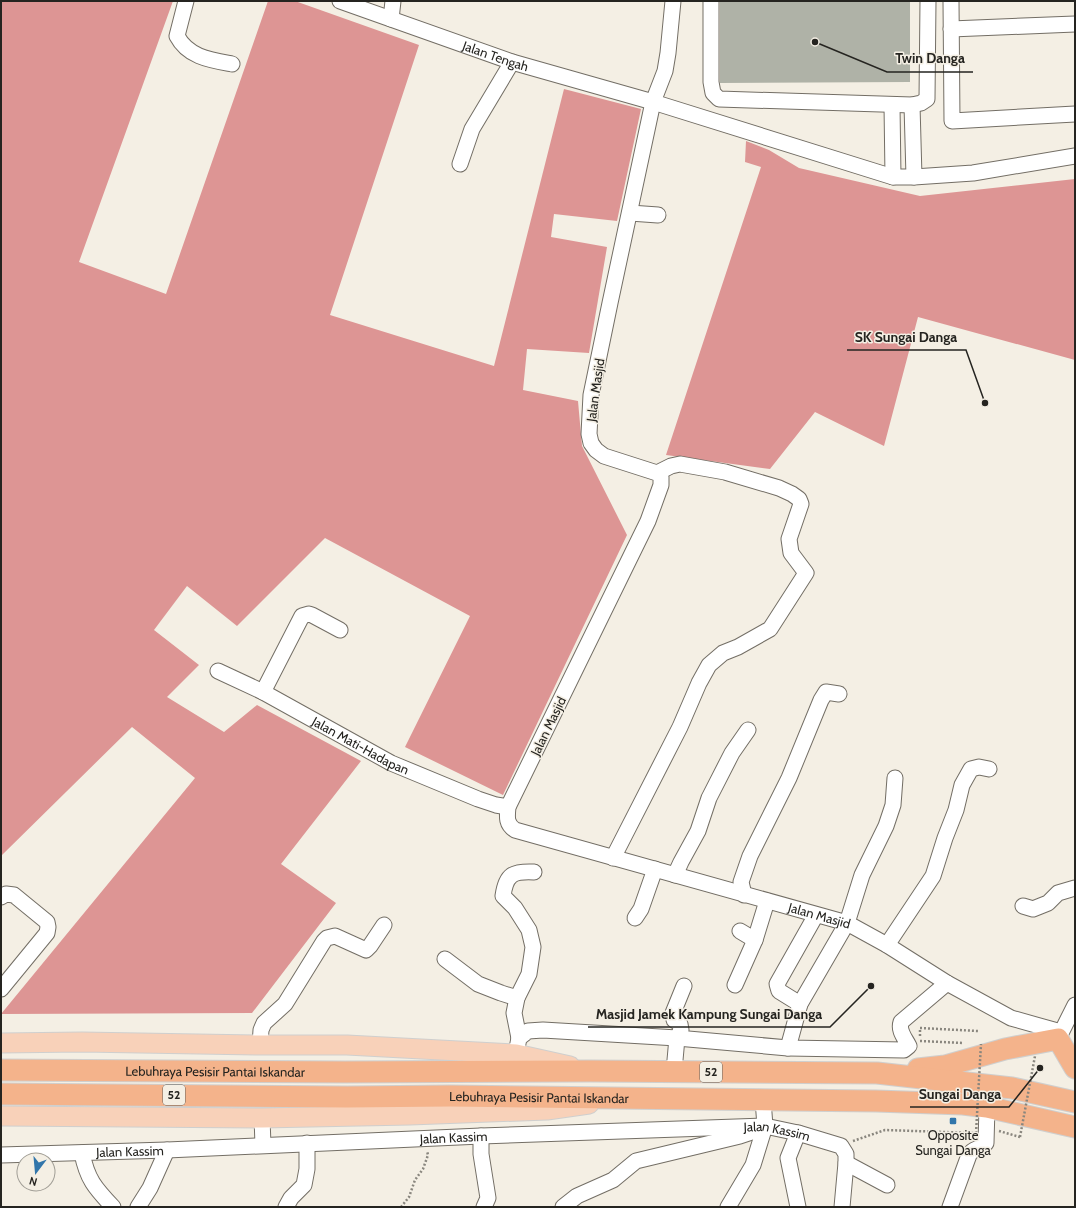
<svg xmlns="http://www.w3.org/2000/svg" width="1076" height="1208" viewBox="0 0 1076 1208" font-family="Cabin,sans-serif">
	<rect width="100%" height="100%" fill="#f4efe4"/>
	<path fill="#dd9594" d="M1,1H173L79,262L166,294L268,1H295L419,45L330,315L494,366L564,89L641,109L617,221L554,214L551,237L607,247L589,353L527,349L523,390L578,401L582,446L627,535L503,795L405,747L470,616L325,538L237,626L187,586L154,630L199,665L167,697L224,732L257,705L361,761L281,864L336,903L252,1013L1,1014L195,778L132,727L1,856Z
		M746,141L769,150L799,168L920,196L1075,179V360L918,317L884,446L815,412L770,469L666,455L761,167L745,162Z"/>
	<path fill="#afb2a7" d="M720,1H910V82L720,83Z"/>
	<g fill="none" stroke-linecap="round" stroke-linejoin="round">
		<g stroke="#736e65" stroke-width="17">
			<g id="minor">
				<path d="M186,1L177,36C188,57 210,60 232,64"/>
				<path id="s1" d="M340,1L512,62L653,102L893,177H914L973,173L1075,156"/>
				<path id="s2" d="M673,1L668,53L665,71L653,102L610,303L591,395L589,434L591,443L596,450L604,456L657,473L661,477V485L648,521L508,807C507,817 506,824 515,830L847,923L887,945L947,983L1011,1018L1061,1032"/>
				<path d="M711,1V82L713,93L719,99L912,105L921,103L927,99L928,1"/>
				<path d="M951,1L952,121L1075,114"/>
				<path d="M391,19L393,1"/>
				<path d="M951,29L1075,24"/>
				<path d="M892,105L893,177"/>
				<path d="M912,105L914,177"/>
				<path d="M460,164L472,129L512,62"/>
				<path d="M630,213L658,215"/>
				<path id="s3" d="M218,671L263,692L391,763L478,799L496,805L508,807"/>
				<path d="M263,692L302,616L309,614L312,615L340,630"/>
				<path d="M613,858L680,727L699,683L709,665L723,653L738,647L770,629L806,573L791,553L789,539L801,504L799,499L792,494L779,488L725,472L680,464L671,466L657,473"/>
				<path d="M675,875L681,862L698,831L709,798L732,753L748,730"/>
				<path d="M744,895L741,882L750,856L789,778L821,700L826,692L839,694"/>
				<path d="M1,897L6,894L14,895L47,922L48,927L47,933L1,989"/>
				<path d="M1023,906L1033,909L1048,903L1058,893L1075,888"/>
				<path d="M635,918L641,909L655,869"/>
				<path d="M740,931L755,940"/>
				<path d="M887,945L933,876L945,838L956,810L962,785L971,769L979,767L989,769"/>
				<path d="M445,959L478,984L501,993L517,998"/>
				<path d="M735,985L755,940L767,901"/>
				<path d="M800,1004L779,991L777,984L816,915"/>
				<path d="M519,1038L514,1013L517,998L529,974L533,947L529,930L515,908L503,896C506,874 513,871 534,872"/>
				<path d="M1058,1039L1075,1005"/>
				<path d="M260,1045L261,1030L264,1023L285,1004L324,941L327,938L335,936L366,950L370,946L384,925"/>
				<path d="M788,1048L800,1004L847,923L862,875L886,826L893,805L895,778"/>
				<path d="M516,1054L519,1038L528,1031L543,1030L677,1038L788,1048L904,1050L909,1046C905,1038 898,1031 901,1022L947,983"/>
				<path d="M674,1071L677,1038L681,1030L680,1024L674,1020L673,1013L684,986"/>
				<path d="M262,1118L263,1145"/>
				<path d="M798,1133L788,1158L798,1207"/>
				<path d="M481,1136V1154L488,1198L484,1207"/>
				<path d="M82,1153C87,1179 95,1188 113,1207"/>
				<path id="s4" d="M1,1155L167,1150L481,1136L765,1126L798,1133L841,1146L846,1154V1163L842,1207"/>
				<path d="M846,1163L887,1185"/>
				<path d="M138,1207L150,1188L167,1150"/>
				<path d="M286,1207L291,1198L304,1185L307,1169V1143"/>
				<path d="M563,1207L577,1196L613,1180L636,1161L740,1136L755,1131"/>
				<path d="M728,1207L753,1165L765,1126L763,1100"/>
				<path d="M950,1207L969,1155C973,1147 981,1150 986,1143L987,1107"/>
			</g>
		</g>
		<g stroke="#cfcfce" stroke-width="21">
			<path id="major" d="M1,1043L82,1042L260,1045H347L516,1054L570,1066
				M1,1116L262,1118L410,1115L547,1110L589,1104"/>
		</g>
		<g stroke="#cfcfce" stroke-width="23">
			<g id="highway">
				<path d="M918,1069L945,1066L1005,1049L1058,1039L1075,1068"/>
				<path id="s5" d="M1,1070L345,1072L590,1071L877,1073L1012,1088L1075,1102"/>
				<path id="s6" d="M1,1094L347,1097L450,1096L876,1101L963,1104L987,1107L1075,1127"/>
			</g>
		</g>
		<path stroke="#89867e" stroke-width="2.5" stroke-dasharray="2 2" stroke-linecap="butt" d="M920,1036V1028L978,1031
			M920,1041L963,1043
			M999,1131L1020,1137
			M853,1141L885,1130L974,1133
			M401,1207L409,1197L415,1180L423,1169L428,1155L427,1151"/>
		<use href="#minor" stroke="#fff" stroke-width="15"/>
		<use href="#major" stroke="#f8d1b9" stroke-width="19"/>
		<use href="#highway" stroke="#f4b38b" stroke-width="21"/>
		<path stroke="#89867e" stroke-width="2.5" stroke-dasharray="2 2" stroke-linecap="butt" d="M976,1133L981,1044
			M1020,1137L1035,1056"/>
	</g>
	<rect fill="#3276ab" stroke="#f4efe4" stroke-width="1.5" x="949" y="1117" width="8" height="8" rx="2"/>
	<g text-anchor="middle" stroke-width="3" stroke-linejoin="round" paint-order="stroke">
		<g fill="#f4efe4" stroke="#63615b" stroke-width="1">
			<rect x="700" y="1062" width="22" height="20" rx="3"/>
			<rect x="163" y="1085" width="22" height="20" rx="3"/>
		</g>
		<g font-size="12" font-weight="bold" fill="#252420">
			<text x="711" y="1076">52</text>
			<text x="174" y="1099">52</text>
		</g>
		<g font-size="13" fill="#252420" stroke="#f4efe4">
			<text dy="5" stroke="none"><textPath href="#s1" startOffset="165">Jalan Tengah</textPath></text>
			<text transform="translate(595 390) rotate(-82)" y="5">Jalan Masjid</text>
			<text transform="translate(548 726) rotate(-64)" y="5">Jalan Masjid</text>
			<text dy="5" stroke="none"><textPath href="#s3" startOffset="161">Jalan Mati-Hadapan</textPath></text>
			<text dy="5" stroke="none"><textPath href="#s2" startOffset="1238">Jalan Masjid</textPath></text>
			<text dy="5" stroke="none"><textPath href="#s5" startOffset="214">Lebuhraya Pesisir Pantai Iskandar</textPath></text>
			<text dy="5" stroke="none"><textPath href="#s6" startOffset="538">Lebuhraya Pesisir Pantai Iskandar</textPath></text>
			<text dy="5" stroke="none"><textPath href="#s4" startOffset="777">Jalan Kassim</textPath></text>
			<text dy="5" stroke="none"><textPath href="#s4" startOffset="453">Jalan Kassim</textPath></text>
			<text dy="5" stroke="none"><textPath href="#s4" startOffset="129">Jalan Kassim</textPath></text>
		</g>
		<g font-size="13" fill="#252420" stroke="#f4efe4">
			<text x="953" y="1140">Opposite<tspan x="953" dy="15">Sungai Danga</tspan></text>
		</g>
	</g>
	<path fill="none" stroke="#252420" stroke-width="1.5" d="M815 42L887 72H973M985 403L966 350H847M871 986L830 1027H588M1040 1068L1009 1107H910"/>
	<g fill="#252420" stroke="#f4efe4" stroke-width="1.5">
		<circle cx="815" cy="42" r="4"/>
		<circle cx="985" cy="403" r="4"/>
		<circle cx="871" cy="986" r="4"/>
		<circle cx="1040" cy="1068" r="4"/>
	</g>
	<g font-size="14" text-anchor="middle" font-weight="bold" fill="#252420" stroke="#f4efe4" stroke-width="3" stroke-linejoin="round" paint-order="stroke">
		<text x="930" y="63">Twin Danga</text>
		<text x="906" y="342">SK Sungai Danga</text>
		<text x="709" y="1019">Masjid Jamek Kampung Sungai Danga</text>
		<text x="960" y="1099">Sungai Danga</text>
	</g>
	<rect width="1076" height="1208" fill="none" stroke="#252420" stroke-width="4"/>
	<g transform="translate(36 1172) rotate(196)"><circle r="19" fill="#f4efe4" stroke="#a19e96"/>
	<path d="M0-3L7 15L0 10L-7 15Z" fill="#3276ab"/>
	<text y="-6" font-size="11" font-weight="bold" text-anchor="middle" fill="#252420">N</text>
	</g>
</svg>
